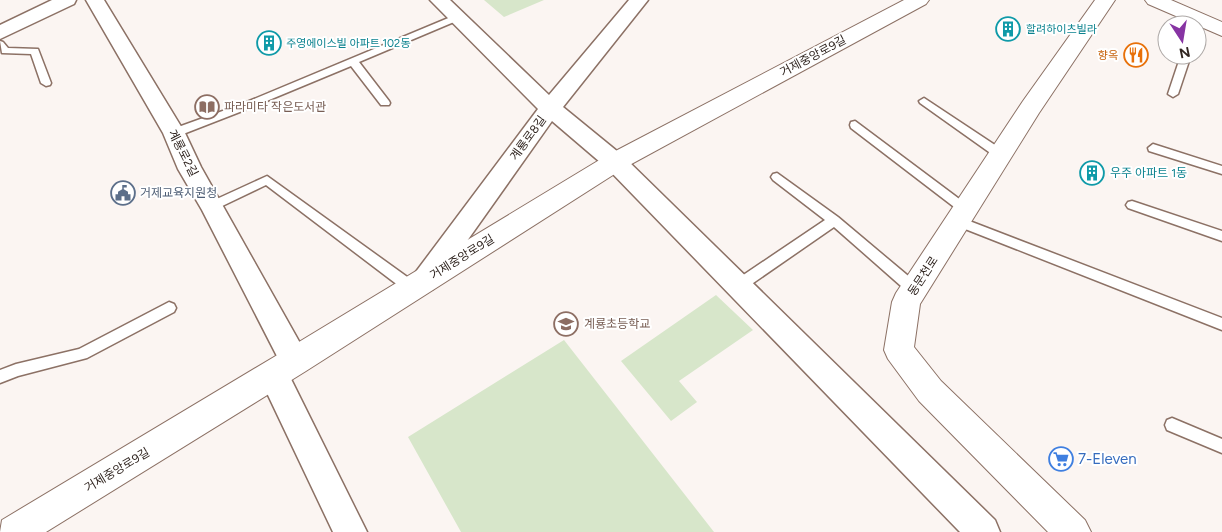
<svg xmlns="http://www.w3.org/2000/svg" width="1222" height="532" viewBox="0 0 1222 532" font-family="Figtree,'Noto Sans KR',sans-serif">
	<rect width="100%" height="100%" fill="#fbf5f2"/>
	<path fill="#d7e6ca" d="M484,0H544L504,17Z
		M716,295L753,330L679,381L697,402L671,421L621,361Z
		M564,340L714,532H461L408,437Z"/>
	<g fill="none" stroke-linecap="round" stroke-linejoin="round">
		<g stroke="#8c7165" stroke-width="3">
			<path id="lane" d="M458,14L463,17L461,19L359,62L389,101L390,103L389,105H381L351,66L250,108L178,136L174,137L169,133L170,130L242,104Z
				M0,41L3,42L8,48L38,49L51,83L50,85L46,86L41,83L31,54L2,53Z
				M1181,55H1191L1178,94L1173,97L1168,94Z
				M924,98L1004,151L1006,154L1004,157H996L920,103L919,101Z
				M855,121L970,207L972,210L970,213H962L851,128L850,125L851,122Z
				M1153,144L1222,166V174L1149,151L1148,148Z
				M777,173L838,217L919,285L920,289L919,293L914,294L909,293L834,227L743,290L738,291L733,290L732,286L733,282L825,220L773,180L771,177L773,174Z
				M267,176L417,284L418,288L417,292L412,293L407,292L266,185L216,209L212,210L206,206L208,203Z
				M1132,201L1222,231V241L1128,208L1126,205L1128,202Z
				M959,217L1222,318V330L955,225L953,222L955,219Z
				M169,302L174,304L176,308L174,312L87,358L18,376L0,383V370L16,364L79,349Z
				M1172,418L1222,439V453L1167,430L1165,425L1167,420Z"/>
		</g>
		<g stroke="#8c7165" stroke-width="3">
			<path id="street" d="M52,0H76L74,4L0,39V25Z
				M86,0H104L185,133L201,167L305,352L309,361L305,370L295,374L287,371L367,532H333L258,374L263,365L273,361L281,364L202,210L178,169L163,133Z
				M430,0H450L549,95L629,0H648L563,107L623,156L995,520L1000,532H960L607,168L552,121L433,289L424,292L415,289L411,281L415,273L538,109Z"/>
		</g>
		<g stroke="#8c7165" stroke-width="2">
			<path id="secondary" d="M904,0H929L926,4L624,168L306,371L46,532H0L2,520L284,351L606,156Z
				M1095,0H1115L1039,113L920,304L914,347L941,381L1085,520L1091,532H1048L919,401L888,359L884,350L892,302L896,293L1023,101Z
				M1145,0H1171L1222,22V36L1148,4Z"/>
		</g>
		<use href="#lane" fill="#fff" fill-rule="evenodd"/>
		<use href="#street" fill="#fff" fill-rule="evenodd"/>
		<use href="#secondary" fill="#fff" fill-rule="evenodd"/>
	</g>
	<defs>
		<g id="building-ring" transform="scale(1.25)"><circle r="9.5" fill="#fff" stroke="#0f9aa8" stroke-width="1.5"/><path d="M-4-6H4V6H1V3H-1V6H-4ZM-2.5-4.3h1.7v1.8h-1.7ZM.8-4.3h1.7v1.8H.8ZM-2.5-1h1.7V.8h-1.7ZM.8-1h1.7V.8H.8Z" fill="#0f9aa8"/></g>
		<g id="restaurant-ring" transform="scale(1.25)"><circle r="9.5" fill="#fff" stroke="#e8710a" stroke-width="1.5"/><path d="M-5-6h1v4h1v-4h1v4h1v-4h1v5L-1.5 .5V6h-2V.5L-5-1ZM5-6V6H3V1.5H1.5Q1.5-4 5-6Z" fill="#e8710a"/></g>
		<g id="library-ring" transform="scale(1.25)"><circle r="9.5" fill="#fff" stroke="#8d6e63" stroke-width="1.5"/><path d="M-6-4Q-3-5.5-.7-3.5V5Q-3 3-6 4ZM6-4Q3-5.5 .7-3.5V5Q3 3 6 4Z" fill="#8d6e63"/></g>
		<g id="civic-ring" transform="scale(1.25)"><circle r="9.5" fill="#fff" stroke="#5c6f8a" stroke-width="1.5"/><path d="M-.6-6.5H3V-4.5H.6V-3L4-1V1h2V6H-6V1h2V-1L-.6-3ZM-1.2 2.5V6h2.4V2.5Z" fill="#5c6f8a"/></g>
		<g id="school-ring" transform="scale(1.25)"><circle r="9.5" fill="#fff" stroke="#8d6e63" stroke-width="1.5"/><path d="M0-5L7-2L0 1L-7-2ZM-4 1L0 2.5L4 1V4Q0 6-4 4Z" fill="#8d6e63"/></g>
		<g id="supermarket-ring" transform="scale(1.25)"><circle r="9.5" fill="#fff" stroke="#3f7fe0" stroke-width="1.5"/><path d="M-6-5.5h2.5l.6 2H6L4.5 2H-2.5L-4.4-4H-6ZM-1.5 3.2a1.3 1.3 0 1 0 .1 0ZM3 3.2a1.3 1.3 0 1 0 .1 0Z" fill="#3f7fe0"/></g>
	</defs>
	<g fill-rule="evenodd">
		<use href="#building-ring" x="1008" y="29"/>
		<use href="#building-ring" x="269" y="43"/>
		<use href="#restaurant-ring" x="1136" y="55"/>
		<use href="#library-ring" x="207" y="107"/>
		<use href="#building-ring" x="1092" y="173"/>
		<use href="#civic-ring" x="123" y="193"/>
		<use href="#school-ring" x="566" y="324"/>
		<use href="#supermarket-ring" x="1061" y="459"/>
	</g>
	<g text-anchor="middle" stroke-width="4" stroke-linejoin="round" paint-order="stroke">
		<g font-size="11" fill="#0d838f" stroke="#fff" text-anchor="start">
			<text x="1026" y="33">할려하이츠빌라</text>
			<text x="286" y="47">주영에이스빌 아파트 102동</text>
		</g>
		<g font-size="11" fill="#c56008" stroke="#fff" text-anchor="end">
			<text x="1118" y="59">향옥</text>
		</g>
		<g font-size="12" fill="#312621" stroke="#fff">
			<text transform="translate(813 56) rotate(-28)" y="4">거제중앙로9길</text>
			<text transform="translate(528 138) rotate(-54)" y="4">계룡로8길</text>
			<text transform="translate(183 153) rotate(63)" y="4">계룡로2길</text>
			<text transform="translate(462 257) rotate(-32)" y="4">거제중앙로9길</text>
			<text transform="translate(923 276) rotate(-57)" y="4">동문천로</text>
			<text transform="translate(117 470) rotate(-31)" y="4">거제중앙로9길</text>
		</g>
		<g font-size="12" fill="#785e54" stroke="#fff" text-anchor="start">
			<text x="224" y="111">파라미타 작은도서관</text>
			<text x="584" y="328">계룡초등학교</text>
		</g>
		<g font-size="12" fill="#0d838f" stroke="#fff" text-anchor="start">
			<text x="1110" y="177">우주 아파트 1동</text>
		</g>
		<g font-size="12" fill="#4e5e75" stroke="#fff" text-anchor="start">
			<text x="140" y="197">거제교육지원청</text>
		</g>
		<g font-size="15" fill="#366cbe" stroke="#fff" text-anchor="start">
			<text x="1078" y="464">7-Eleven</text>
		</g>
	</g>
	<g transform="translate(1182 40) rotate(168)"><circle r="24" fill="#ffffff" stroke="#ada8a6"/>
	<path d="M0-4L9 19L0 12L-9 19Z" fill="#8734a3"/>
	<text y="-8" font-size="14" font-weight="bold" text-anchor="middle" fill="#312621">N</text>
	</g>
</svg>
